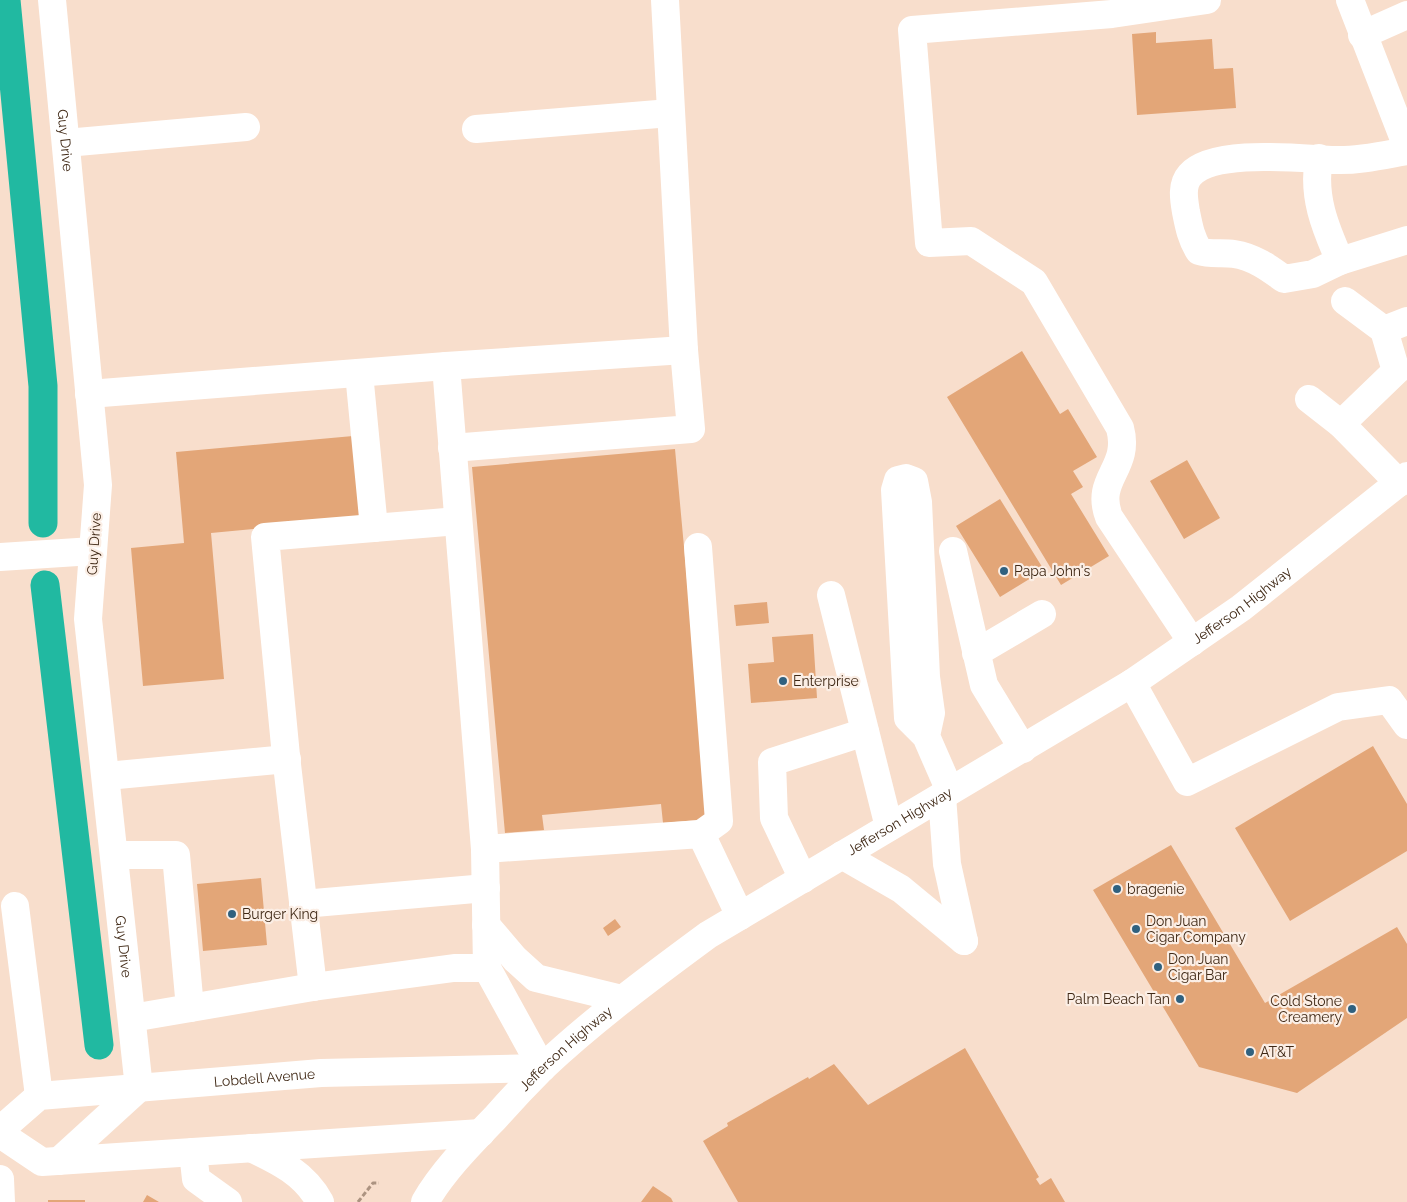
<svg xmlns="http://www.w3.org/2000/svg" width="1407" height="1202" viewBox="0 0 1407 1202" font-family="Raleway,sans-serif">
	<rect width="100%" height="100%" fill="#f8decc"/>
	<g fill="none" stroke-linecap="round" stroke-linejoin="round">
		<path stroke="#21b9a1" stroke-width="29" d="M6,0L43,386V523
			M45,585L99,1045"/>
	</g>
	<path fill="#e3a678" d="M1156,32V43L1212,39L1214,69L1233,68L1236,108L1137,115L1132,34Z
		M1022,351L1060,414L1068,409L1097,457L1073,471L1083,487L1071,494L1109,556L1061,585L947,397Z
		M353,436L361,519L211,533L224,679L143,686L131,548L184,543L176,452Z
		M675,449L709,819L663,823L661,804L542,815L544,830L505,833L472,467Z
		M1187,460L1220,518L1184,539L1150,481Z
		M1000,499L1044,570L1000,597L956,526Z
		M767,602L769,623L736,626L734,605Z
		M813,634L817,698L751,703L748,664L774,662L772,637Z
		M1373,746L1407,804V851L1290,921L1235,828Z
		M1171,845L1265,1003L1397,927L1407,944V1018L1297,1093L1199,1067L1093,890Z
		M261,878L267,945L203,951L197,884Z
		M615,919L621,927L608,936L603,928Z
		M965,1048L1039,1177L1036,1179L1040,1185L1051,1178L1065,1202H738L703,1141L728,1126L727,1123L808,1077L809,1079L834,1064L868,1105Z
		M653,1186L671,1198L673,1202H641Z
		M147,1195L159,1202H143Z
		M48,1200H85V1202H48Z"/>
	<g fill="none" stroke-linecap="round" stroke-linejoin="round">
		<path stroke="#ac9381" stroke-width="3" stroke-dasharray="5 2.5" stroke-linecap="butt" d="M358,1202L373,1183H379"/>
		<g stroke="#fff" stroke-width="28">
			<path id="s1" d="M52,0L98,485L88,619L139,1088"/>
			<path d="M1362,35L1407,15"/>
			<path d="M476,129L670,113"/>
			<path d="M66,143L246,127"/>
			<path d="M1407,151C1384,155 1359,161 1335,160C1302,159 1214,148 1190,175C1181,185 1184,200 1186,212C1189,227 1191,238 1199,251C1211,255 1222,252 1234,254C1254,257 1269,268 1284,279L1313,274L1340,261L1407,240"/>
			<path d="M1319,158C1312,196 1325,227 1340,261"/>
			<path d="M1345,301L1384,330L1407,321"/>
			<path d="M446,366L485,849L487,968L542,1068"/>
			<path d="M359,373L374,528"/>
			<path d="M89,394L446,366L684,350L665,0"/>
			<path d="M1309,399L1341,424L1399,483"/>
			<path d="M1341,424L1396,371L1384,330"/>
			<path d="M452,448L691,429L684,350"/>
			<path d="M698,547L719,821L701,834"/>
			<path d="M953,551L984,685L1023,749"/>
			<path d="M0,557L93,551"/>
			<path d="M831,595L889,827"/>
			<path d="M1192,642L1109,517C1094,478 1131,469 1120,428L1034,282L971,241L929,243L912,30L1112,14L1207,0"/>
			<path d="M976,653L1042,614"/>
			<path d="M1132,683L1187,782L1338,707L1389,700L1407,725"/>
			<path d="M926,736L931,713L926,677L918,502L914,481L906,478L898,480L895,490L908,718L926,736L950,791"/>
			<path d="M107,776L287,759"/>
			<path d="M942,796L947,864L964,941"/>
			<path d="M485,849L701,834L740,916"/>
			<path d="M115,855H176L190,1008"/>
			<path d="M842,855L901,889L964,941"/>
			<path d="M803,879L774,818L772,762L865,732"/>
			<path d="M303,904L486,888"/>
			<path d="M15,906L39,1096"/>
			<path d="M486,925L515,959L536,978L622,999"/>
			<path d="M313,987L286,756L265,537L458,521"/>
			<path d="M132,1018L313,987L454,968H487"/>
			<path d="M193,1152L196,1179L228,1202"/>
			<path d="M0,1179L1,1202"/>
		</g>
		<g stroke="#fff" stroke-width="28">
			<path d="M1350,0L1407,147"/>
			<path id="s2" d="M0,1130L39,1096L321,1073L542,1068"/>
			<path d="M0,1134L42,1162L481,1133"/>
			<path d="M251,1148C279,1161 305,1174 320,1202"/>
			<path d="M59,1161L139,1088"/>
			<path id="s3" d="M425,1202C443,1171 470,1144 495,1118C510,1101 526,1084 542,1068C593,1020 651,977 708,935L1132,683L1241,608L1407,476"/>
		</g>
	</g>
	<g fill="#30617f" stroke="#fbeee5" stroke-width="2">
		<circle cx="1004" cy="571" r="5"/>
		<circle cx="783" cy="681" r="5"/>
		<circle cx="1117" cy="889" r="5"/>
		<circle cx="232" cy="914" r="5"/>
		<circle cx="1136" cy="929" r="5"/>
		<circle cx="1158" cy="967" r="5"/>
		<circle cx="1180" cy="999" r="5"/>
		<circle cx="1352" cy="1009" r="5"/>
		<circle cx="1250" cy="1052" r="5"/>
	</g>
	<g text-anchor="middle" stroke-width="4.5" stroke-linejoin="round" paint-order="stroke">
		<g font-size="14" fill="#3f2815" stroke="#fbeee5">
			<text dy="5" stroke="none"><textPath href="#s1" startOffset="141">Guy Drive</textPath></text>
			<text transform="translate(94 544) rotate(-86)" y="5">Guy Drive</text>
			<text dy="5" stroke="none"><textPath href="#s3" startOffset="1019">Jefferson Highway</textPath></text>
			<text dy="5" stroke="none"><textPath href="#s3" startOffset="614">Jefferson Highway</textPath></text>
			<text dy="5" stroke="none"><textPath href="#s1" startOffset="951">Guy Drive</textPath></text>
			<text dy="5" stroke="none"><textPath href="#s3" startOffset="209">Jefferson Highway</textPath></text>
			<text dy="5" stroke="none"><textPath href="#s2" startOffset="278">Lobdell Avenue</textPath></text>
		</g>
		<g font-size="14" fill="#3f2815" stroke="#fbeee5" text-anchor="start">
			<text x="1014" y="576">Papa John's</text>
			<text x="793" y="686">Enterprise</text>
			<text x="1127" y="894">bragenie</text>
			<text x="242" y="919">Burger King</text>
			<text x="1146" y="926">Don Juan<tspan x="1146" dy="16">Cigar Company</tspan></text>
			<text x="1168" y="964">Don Juan<tspan x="1168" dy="16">Cigar Bar</tspan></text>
			<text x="1170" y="1004" text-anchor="end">Palm Beach Tan</text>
			<text x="1342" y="1006" text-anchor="end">Cold Stone<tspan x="1342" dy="16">Creamery</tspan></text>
			<text x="1260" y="1057">AT&amp;T</text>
		</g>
	</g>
</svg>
